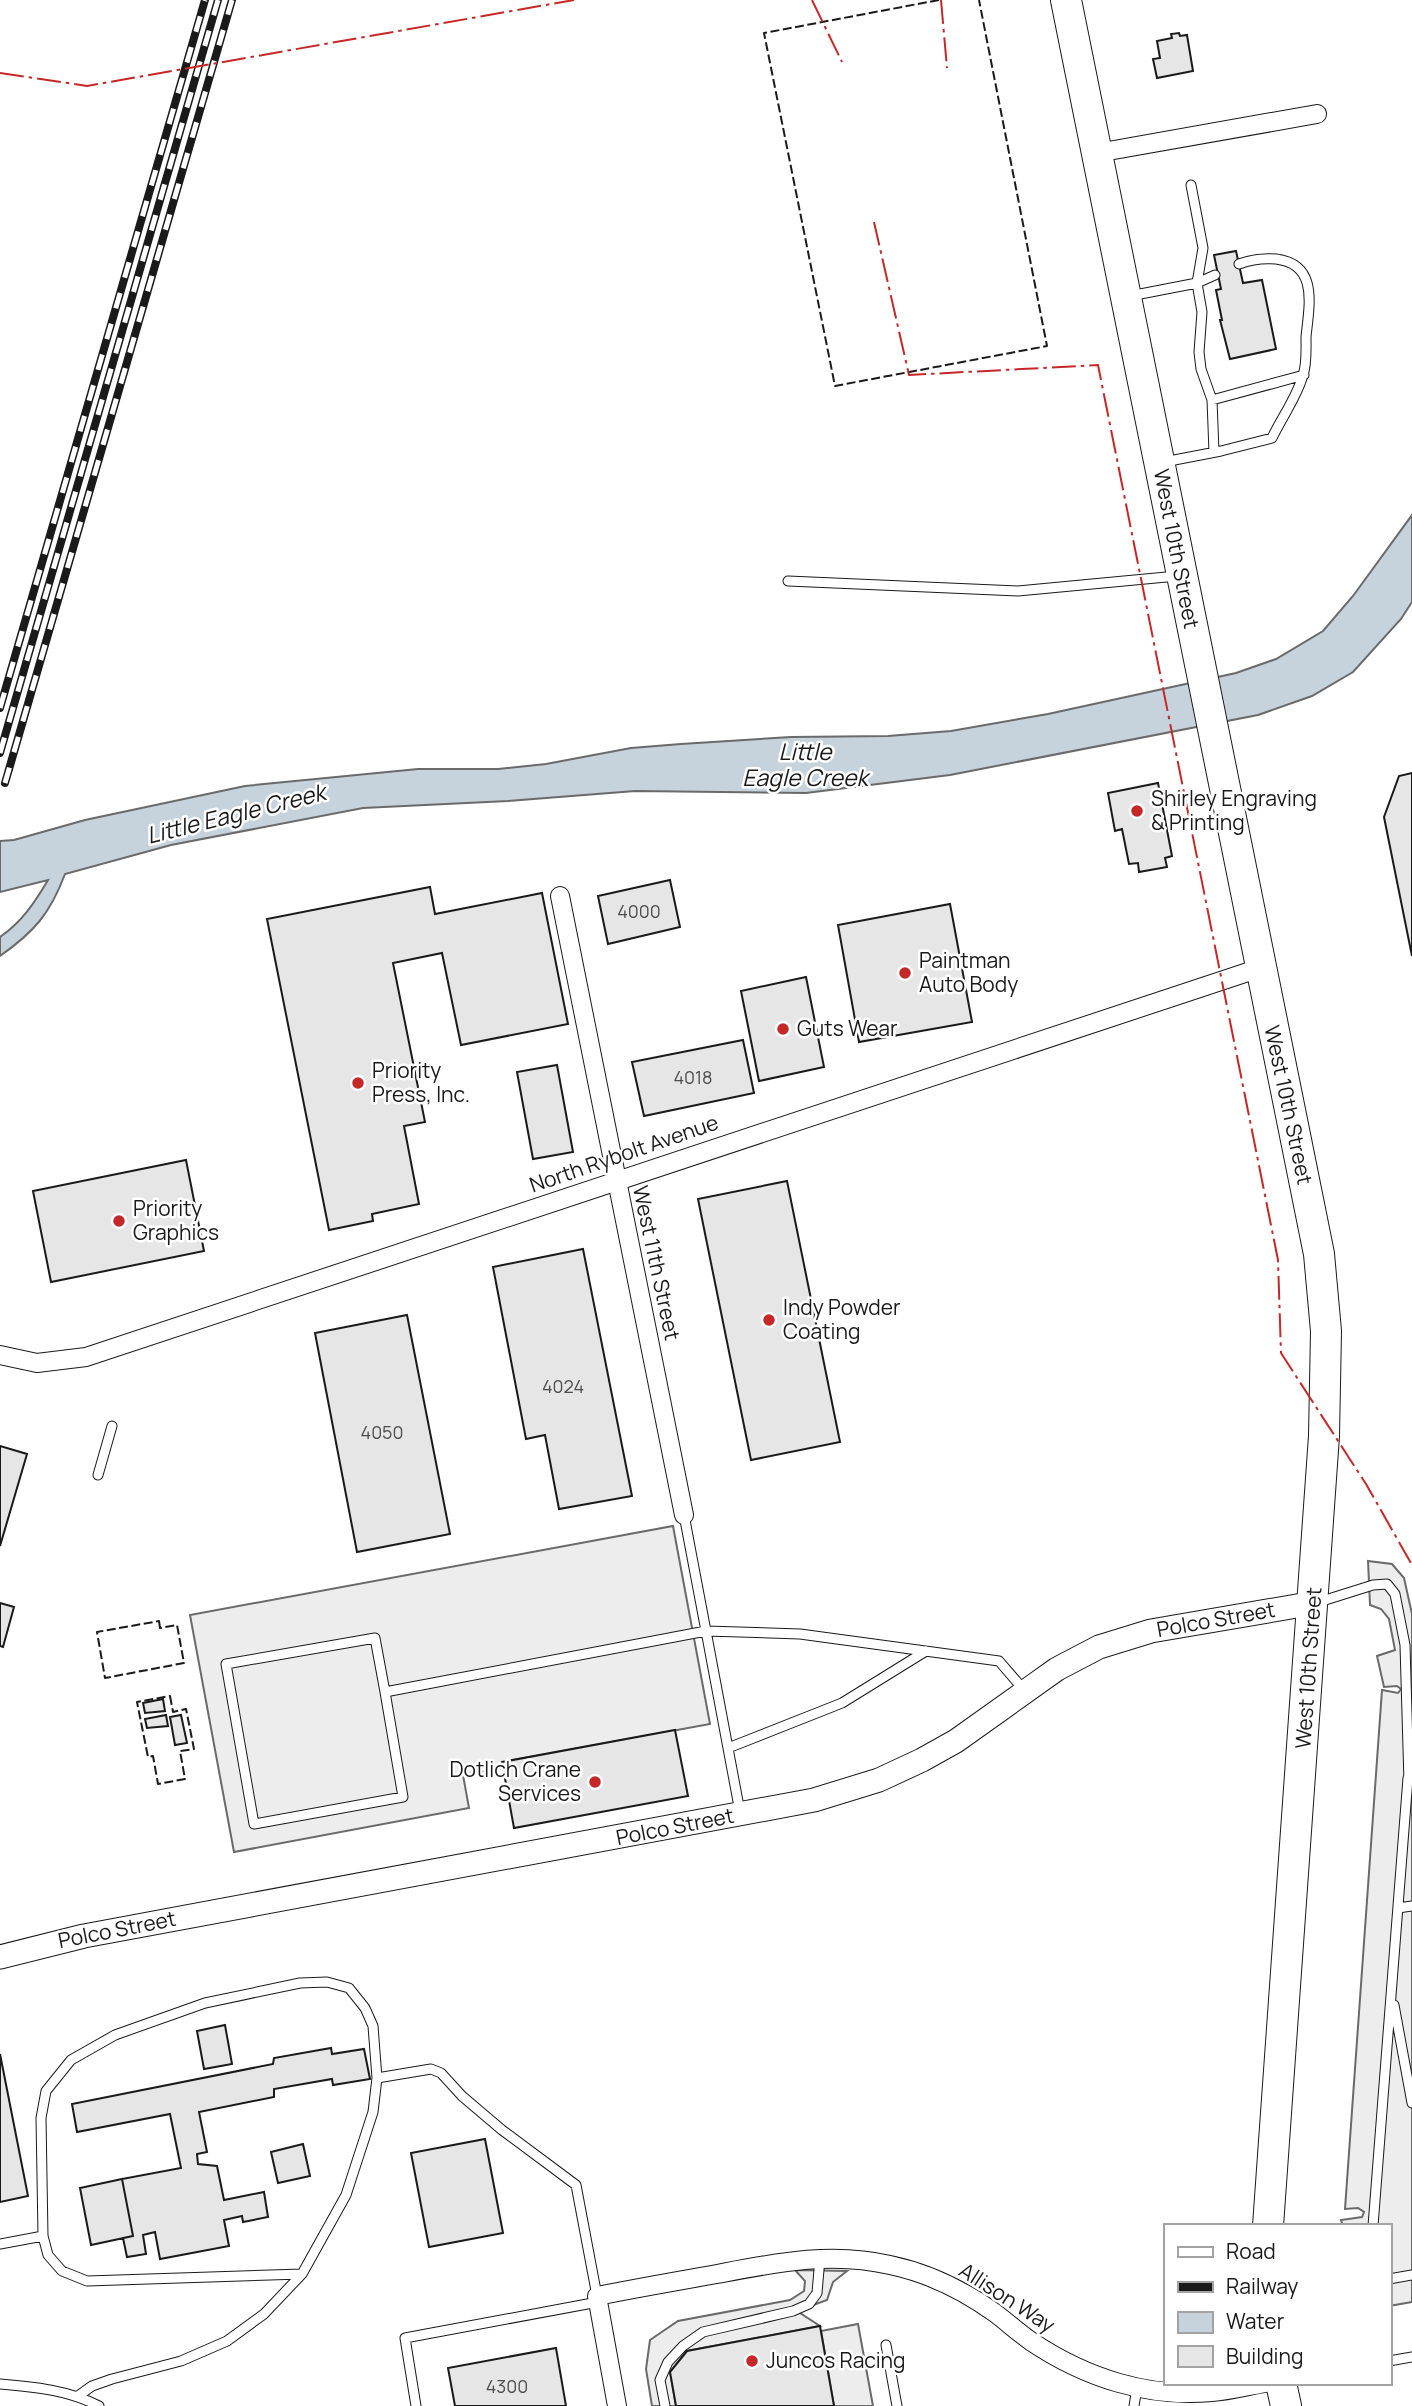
<svg xmlns="http://www.w3.org/2000/svg" width="1412" height="2406" viewBox="0 0 1412 2406" font-family="Manrope,sans-serif">
	<rect width="100%" height="100%" fill="#fff"/>
	<path fill="#ededed" stroke="#6a6a6a" stroke-width="2" d="M673,1526L710,1724L502,1762L503,1768L463,1775L469,1808L234,1852L190,1615Z
		M1368,1561L1392,1564L1404,1578L1412,1614V2302L1389,2306V2226H1343L1341,2220L1362,2217L1364,2212L1358,2208L1345,2209L1382,1690L1398,1693L1401,1689L1397,1686L1384,1687L1377,1656L1395,1650L1389,1619L1381,1609L1370,1605Z
		M795,2270L847,2271L833,2282L827,2300L797,2311L820,2326L687,2351L670,2372L676,2406H652L646,2369L650,2340L678,2321L790,2300L804,2291L805,2281Z
		M858,2324L873,2406H834L821,2331Z"/>
	<path fill="#c6d2dc" stroke="#6a6a6a" stroke-width="2" d="M1412,515V602L1401,619L1353,672L1312,696L1258,715L950,775L806,793L635,791L508,801L363,808L171,845L65,874C50,914 34,932 0,956V937C22,922 35,902 48,880L0,892V841L14,840L85,820L245,786L418,769H498L546,764L631,748L681,744L791,737L888,736L951,731L1048,714L1236,673L1276,659L1323,631L1353,596Z"/>
	<path fill="#e6e6e6" stroke="#1a1a1a" stroke-width="2" d="M1179,33L1180,36L1187,35L1193,71L1157,78L1153,59L1160,58L1157,41L1172,38L1171,34Z
		M1236,251L1243,283L1262,280L1276,349L1230,359L1220,320H1222L1216,290L1221,289L1214,255Z
		M1412,773V956L1384,817L1399,776Z
		M1158,783L1172,856L1165,858L1167,867L1139,872L1138,863L1129,864L1122,829L1115,831L1108,793Z
		M670,880L680,927L608,944L598,896Z
		M430,887L435,914L542,893L568,1024L461,1045L442,953L393,963L425,1122L404,1126L419,1204L372,1214L373,1221L329,1230L267,919Z
		M950,904L972,1022L859,1042L838,925Z
		M806,977L824,1067L759,1081L741,991Z
		M743,1040L754,1093L644,1116L632,1062Z
		M557,1065L573,1152L533,1159L517,1072Z
		M186,1160L204,1251L51,1282L33,1191Z
		M787,1181L840,1442L751,1460L698,1199Z
		M583,1249L632,1496L559,1509L545,1435L526,1439L493,1267Z
		M407,1315L450,1534L357,1552L315,1333Z
		M0,1446L27,1454L0,1546Z
		M0,1603L14,1607L3,1647L0,1646Z
		M163,1699L165,1711L145,1713L143,1703Z
		M166,1715L168,1726L147,1728L145,1719Z
		M181,1715L187,1743L175,1745L170,1717Z
		M675,1730L688,1796L514,1828L502,1762Z
		M225,2025L232,2064L204,2069L197,2031Z
		M331,2048L332,2054L364,2049L370,2079L333,2085L332,2079L274,2089V2097L199,2112L207,2152L197,2154L198,2164L217,2166L224,2200L264,2192L268,2217L243,2222L242,2216L224,2220L229,2246L160,2259L155,2232L143,2235L146,2254L127,2257L123,2238L133,2236L122,2179L181,2168L170,2114L77,2132L72,2104L273,2064L274,2058Z
		M0,2054L28,2196L0,2202Z
		M485,2139L503,2233L429,2247L411,2153Z
		M303,2144L310,2176L278,2183L271,2152Z
		M122,2179L133,2236L91,2245L80,2188Z
		M820,2326L834,2406H676L670,2372L687,2351Z
		M556,2348L566,2406H455L448,2368Z"/>
	<g fill="none" stroke-linecap="round" stroke-linejoin="round">
		<g stroke="#1a1a1a" stroke-width="11">
			<path id="service" d="M1191,185L1203,248L1197,283
				M1197,283L1215,275
				M1130,296L1197,283L1202,312L1199,352L1201,369L1212,400L1214,452
				M1212,400L1304,375
				M1164,462L1221,451L1272,438C1281,419 1298,395 1303,375C1307,364 1306,349 1306,337C1309,306 1319,264 1276,259C1263,258 1252,259 1239,264
				M788,581L1018,591L1177,576
				M98,1475L112,1426
				M1319,1602L1373,1585L1387,1584L1395,1594L1405,1645L1409,1782
				M385,1692L375,1638L226,1664L254,1824L403,1797L385,1692L706,1631L684,1515
				M728,1748L842,1703L926,1651
				M740,1812L706,1631L800,1634L999,1661L1024,1690
				M1398,1908L1412,1906
				M1394,2005L1412,2103
				M377,2078L431,2069L441,2073L462,2096L502,2130L576,2185L597,2296
				M1373,2226L1408,1778
				M0,2244L43,2236
				M1389,2279L1412,2275
				M886,2345L897,2406
				M1389,2361L1412,2357
				M0,2384C35,2387 68,2390 99,2406
				M78,2396L92,2386L112,2379L181,2361L227,2341L264,2314L302,2274L346,2195L373,2112L377,2078L373,2026L365,2008L349,1988L327,1982L300,1983L205,2003L115,2035L71,2060L46,2091L41,2118L43,2236L48,2255L62,2271L87,2281L302,2274
				M416,2406L405,2338L598,2302
				M665,2406L660,2380L668,2362L683,2346L703,2332L793,2311L809,2304L817,2293L820,2258
				M1134,2406L1137,2388"/>
		</g>
		<g stroke="#1a1a1a" stroke-width="20">
			<path id="minor" d="M1097,153L1317,114
				M560,896L684,1515
				M0,1355L37,1363L86,1357L1260,968
				M617,2406L597,2296C637,2288 677,2281 717,2274C775,2263 831,2251 890,2265C928,2273 963,2290 995,2313C1007,2322 1019,2333 1032,2342C1086,2378 1148,2398 1212,2392C1230,2391 1247,2386 1265,2383"/>
		</g>
		<g stroke="#1a1a1a" stroke-width="25">
			<path id="tertiary" d="M0,1957L84,1936L814,1800L879,1780L922,1760L956,1741L1057,1669L1099,1647L1151,1631L1314,1603"/>
		</g>
		<g stroke="#1a1a1a" stroke-width="32">
			<path id="primary" d="M1066,0L1319,1254L1326,1331L1324,1436L1268,2226
				M1281,2383L1286,2406"/>
		</g>
		<use href="#service" stroke="#fff" stroke-width="9"/>
		<use href="#minor" stroke="#fff" stroke-width="18"/>
		<use href="#tertiary" stroke="#fff" stroke-width="23"/>
		<use href="#primary" stroke="#fff" stroke-width="30"/>
		<g stroke="#1a1a1a" stroke-width="8">
			<path id="rail" d="M0,708L205,0
				M0,753L218,0
				M5,783L232,0"/>
		</g>
		<use href="#rail" stroke="#fff" stroke-width="5" stroke-dasharray="16" stroke-linecap="butt"/>
		<path stroke="#1a1a1a" stroke-width="2" stroke-dasharray="9 3.5" stroke-linecap="butt" d="M939,0L764,33L835,386L1047,346L979,0
			M159,1621L160,1628L177,1625L184,1663L105,1678L97,1632Z
			M170,1696L173,1712L186,1709L194,1749L180,1751L185,1779L158,1784L153,1756L148,1757L137,1702Z"/>
		<path stroke="#c62828" stroke-width="2" stroke-dasharray="24 5 3.5 5" stroke-linecap="butt" d="M812,0L842,62
			M941,0L947,68
			M0,73L87,86L574,0
			M874,222L909,375L1098,365L1278,1260L1281,1353L1366,1484L1412,1565"/>
	</g>
	<g fill="#c62828" stroke="#fff" stroke-width="2.5">
		<circle cx="1137" cy="811" r="7"/>
		<circle cx="905" cy="973" r="7"/>
		<circle cx="783" cy="1029" r="7"/>
		<circle cx="358" cy="1083" r="7"/>
		<circle cx="119" cy="1221" r="7"/>
		<circle cx="769" cy="1320" r="7"/>
		<circle cx="595" cy="1782" r="7"/>
		<circle cx="752" cy="2361" r="7"/>
	</g>
	<g text-anchor="middle" stroke-width="5" stroke-linejoin="round" paint-order="stroke">
		<g font-size="18" fill="#4d4d4d">
			<text x="639" y="918">4000</text>
			<text x="693" y="1084">4018</text>
			<text x="563" y="1393">4024</text>
			<text x="382" y="1439">4050</text>
			<text x="507" y="2393">4300</text>
		</g>
		<g font-size="21" fill="#1a1a1a" stroke="#fff">
			<text transform="translate(1176 549) rotate(79)" y="7">West 10th Street</text>
			<text transform="translate(1288 1105) rotate(78)" y="7">West 10th Street</text>
			<text transform="translate(624 1154) rotate(-19)" y="7">North Rybolt Avenue</text>
			<text transform="translate(656 1263) rotate(78)" y="7">West 11th Street</text>
			<text transform="translate(1216 1620) rotate(-10)" y="7">Polco Street</text>
			<text transform="translate(1309 1668) rotate(-86)" y="7">West 10th Street</text>
			<text transform="translate(675 1827) rotate(-11)" y="7">Polco Street</text>
			<text transform="translate(117 1930) rotate(-11)" y="7">Polco Street</text>
			<text transform="translate(1007 2298) rotate(33)" y="7">Allison Way</text>
		</g>
		<g font-size="21" fill="#1a1a1a" stroke="#fff" text-anchor="start">
			<text x="1151" y="806">Shirley Engraving<tspan x="1151" dy="24">&amp; Printing</tspan></text>
			<text x="919" y="968">Paintman<tspan x="919" dy="24">Auto Body</tspan></text>
			<text x="797" y="1036">Guts Wear</text>
			<text x="372" y="1078">Priority<tspan x="372" dy="24">Press, Inc.</tspan></text>
			<text x="133" y="1216">Priority<tspan x="133" dy="24">Graphics</tspan></text>
			<text x="783" y="1315">Indy Powder<tspan x="783" dy="24">Coating</tspan></text>
			<text x="581" y="1777" text-anchor="end">Dotlich Crane<tspan x="581" dy="24">Services</tspan></text>
			<text x="766" y="2368">Juncos Racing</text>
		</g>
		<g font-size="23" font-style="italic" fill="#1a1a1a" stroke="#fff">
			<text x="805" y="760">Little<tspan x="805" dy="26">Eagle Creek</tspan></text>
			<text transform="translate(236 814) rotate(-14)" y="8">Little Eagle Creek</text>
		</g>
	</g>
	<rect x="1164" y="2224" width="228" height="161" fill="#ffffff" stroke="#a3a3a3" stroke-width="2"/>
	<rect x="1178" y="2247" width="35" height="10" fill="#ffffff" stroke="#a3a3a3" stroke-width="2"/>
	<text x="1226" y="2259" font-size="21" fill="#1a1a1a">Road</text>
	<rect x="1178" y="2282" width="35" height="10" fill="#1a1a1a" stroke="#a3a3a3" stroke-width="2"/>
	<text x="1226" y="2294" font-size="21" fill="#1a1a1a">Railway</text>
	<rect x="1178" y="2312" width="35" height="21" fill="#c6d2dc" stroke="#a3a3a3" stroke-width="2"/>
	<text x="1226" y="2329" font-size="21" fill="#1a1a1a">Water</text>
	<rect x="1178" y="2346" width="35" height="21" fill="#e6e6e6" stroke="#a3a3a3" stroke-width="2"/>
	<text x="1226" y="2364" font-size="21" fill="#1a1a1a">Building</text>
</svg>
